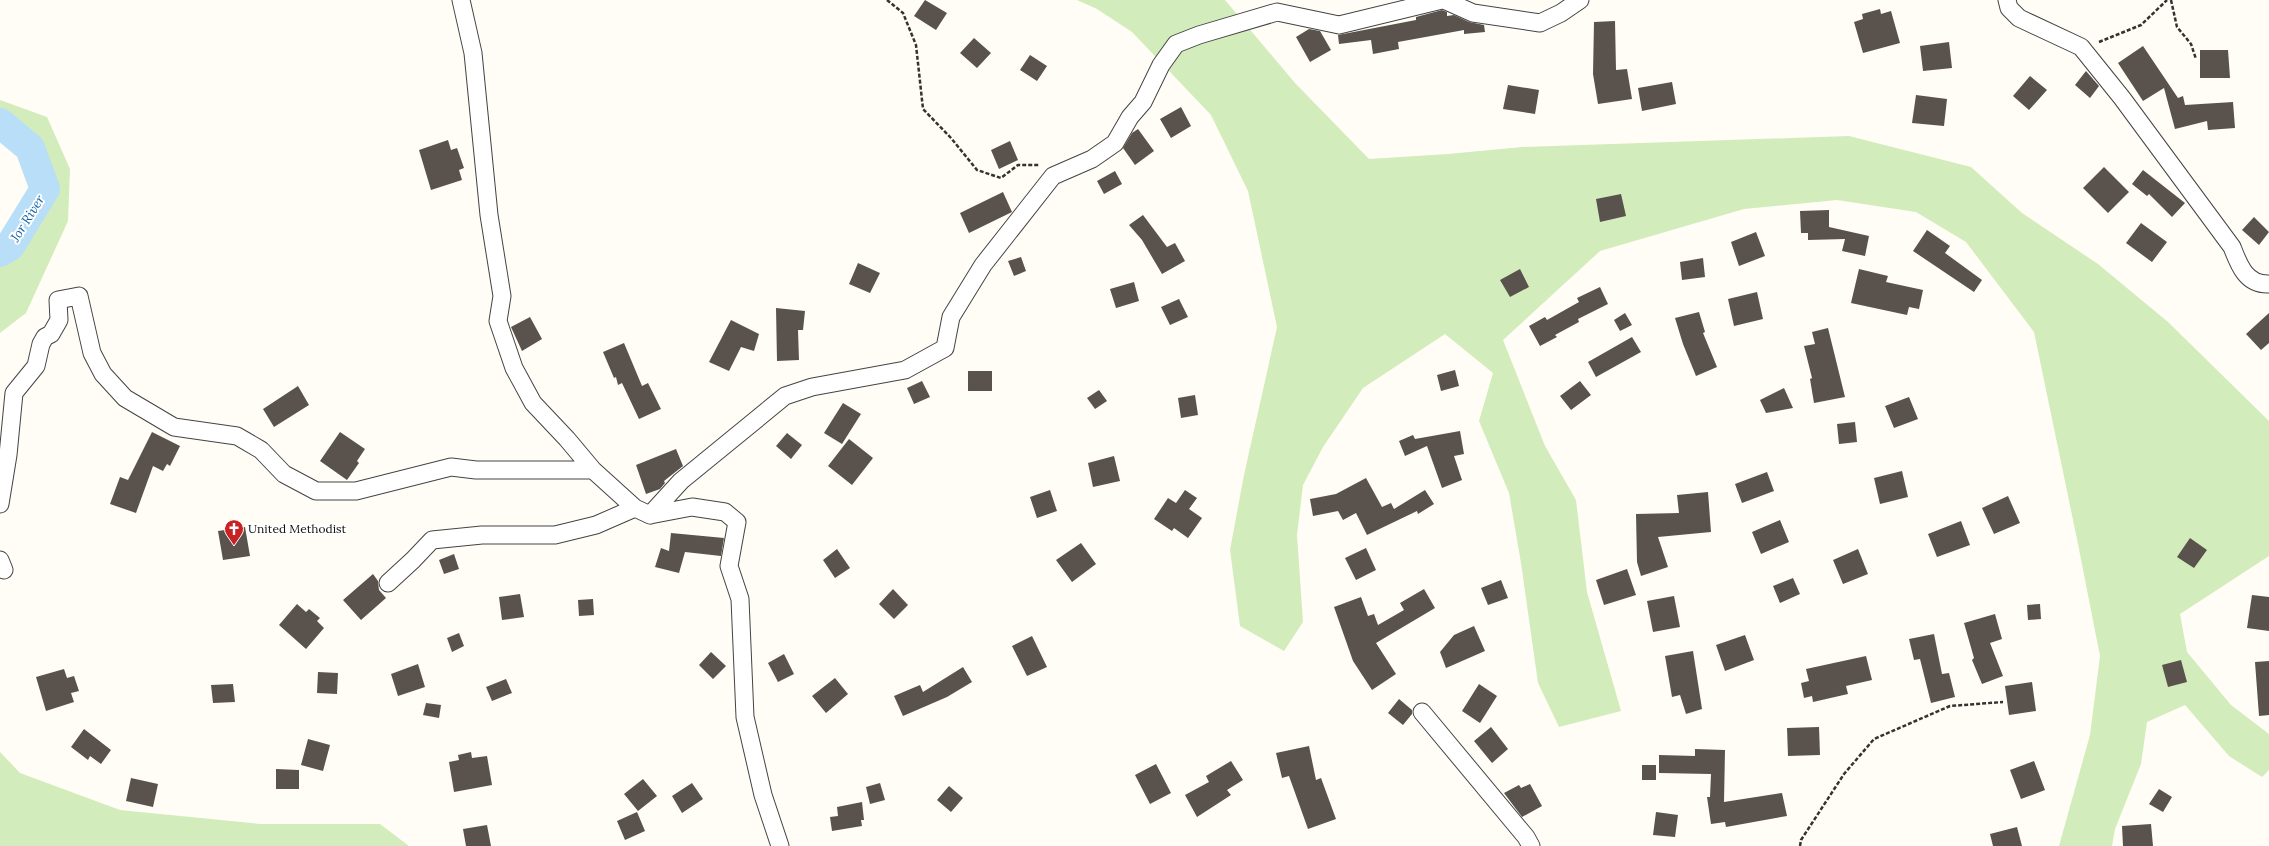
<svg xmlns="http://www.w3.org/2000/svg" width="2269" height="846" viewBox="0 0 2269 846" font-family="Lora,serif">
	<rect width="100%" height="100%" fill="#fffdf5"/>
	<path fill="#d3ecbc" d="M1077,0H1225L1295,83L1369,159L1448,154L1522,147L1849,136L1971,167L2022,213L2098,264L2168,322L2269,421V556L2180,614L2187,652L2231,705L2269,734V770L2262,777L2229,756L2185,705L2147,722L2141,764L2115,829L2112,846H2059L2090,735L2100,656L2078,544L2034,332L1966,242L1916,212L1837,200L1744,209L1600,251L1503,340L1545,446L1576,500L1587,592L1621,711L1559,727L1538,683L1521,563L1509,493L1479,421L1493,373L1445,334L1363,388L1323,447L1303,485L1297,535L1303,622L1284,651L1240,626L1230,550L1244,475L1277,327L1248,191L1211,115L1132,32L1097,9Z
		M0,100L47,117L70,169L68,221L26,313L0,333V252L10,246L45,189L30,148L0,123Z
		M0,752L20,773L120,810L260,824H380L409,846H0Z"/>
	<g fill="none" stroke-linecap="round" stroke-linejoin="round">
		<path stroke="#b8def8" stroke-width="30" d="M0,123L30,148L45,189L10,246L0,252"/>
	</g>
	<path fill="#5a524d" d="M925,0L947,13L936,30L914,16Z
		M1880,9L1881,14L1891,11L1900,43L1863,53L1854,22L1863,19L1862,14Z
		M1442,10L1447,12V16L1454,15L1469,22L1484,25L1485,32L1464,34V30L1398,42L1399,49L1373,54L1371,40L1339,44L1338,35L1416,20V17Z
		M1615,21L1616,70L1627,69L1632,99L1598,104L1593,74L1594,22Z
		M1309,29L1320,31L1331,50L1310,62L1296,37Z
		M974,38L991,53L977,68L960,53Z
		M1949,42L1952,68L1923,71L1920,46Z
		M2143,46L2178,98L2183,96L2185,105L2233,102L2235,128L2208,130L2207,121L2175,129L2164,88L2143,101L2118,63Z
		M2200,50H2228L2230,78H2200Z
		M1030,55L1047,66L1037,81L1020,70Z
		M2086,71L2099,86L2090,98L2075,85Z
		M2030,76L2047,90L2029,110L2013,96Z
		M1672,82L1676,104L1642,111L1638,88Z
		M1508,85L1539,90L1535,114L1503,109Z
		M1916,95L1947,99L1944,126L1912,123Z
		M1181,107L1191,126L1171,138L1160,119Z
		M1138,129L1154,151L1135,165L1123,148L1132,133Z
		M448,140L451,150L457,148L464,168L459,170L462,180L431,190L419,150Z
		M1010,141L1018,160L999,169L991,150Z
		M2104,167L2129,192L2108,213L2083,188Z
		M2143,170L2185,203L2172,217L2149,194L2147,196L2132,184Z
		M1115,171L1122,184L1104,194L1097,181Z
		M1003,192L1012,212L969,233L960,213Z
		M1621,194L1626,216L1600,222L1596,199Z
		M1829,210V227L1869,236L1865,256L1842,251L1845,239L1808,240V233H1801L1800,211Z
		M1143,215L1167,247L1175,243L1185,261L1162,274L1142,240L1129,225Z
		M2254,217L2269,232L2259,245L2242,230Z
		M2141,223L2167,242L2152,262L2126,243Z
		M1927,230L1950,246L1945,253L1982,280L1974,292L1913,251Z
		M1756,232L1765,256L1739,266L1731,242Z
		M1021,257L1026,271L1014,276L1008,261Z
		M1703,258L1705,277L1682,280L1680,262Z
		M858,263L880,273L870,293L849,284Z
		M1520,269L1529,287L1510,297L1500,280Z
		M1859,269L1888,276L1886,282L1923,290L1919,309L1909,307L1907,315L1851,303Z
		M1134,282L1139,301L1116,308L1110,289Z
		M1600,287L1608,304L1578,319L1579,322L1555,335L1557,337L1540,346L1529,326L1545,317L1547,320L1579,302L1577,298Z
		M1757,292L1763,319L1734,326L1728,299Z
		M1179,299L1188,317L1170,325L1161,307Z
		M776,308L805,311L803,330H798L799,360L777,361Z
		M1699,312L1705,332L1703,333L1717,367L1696,376L1683,344L1675,318Z
		M1625,313L1632,325L1620,331L1614,320Z
		M2269,313V343L2261,350L2246,334Z
		M530,317L542,339L522,351L511,327Z
		M731,320L759,334L754,351L741,347L729,371L709,362Z
		M1828,328L1845,397L1814,403L1810,379L1812,378L1804,346L1815,344L1812,332Z
		M1632,337L1641,352L1596,377L1588,362Z
		M624,343L642,386L648,383L661,409L639,419L622,383L618,385L616,377L614,378L603,352Z
		M1455,370L1459,386L1441,391L1437,375Z
		M968,371H992V391H968Z
		M922,381L930,397L914,404L907,388Z
		M1580,381L1591,395L1571,410L1560,396Z
		M298,386L309,405L274,427L263,409Z
		M1784,388L1793,408L1766,413L1760,400Z
		M1099,390L1107,401L1095,409L1087,398Z
		M1195,395L1198,415L1181,418L1178,398Z
		M1909,397L1918,419L1894,428L1885,406Z
		M843,403L861,414L842,444L824,433Z
		M1855,422L1857,442L1839,444L1837,424Z
		M1460,431L1464,454L1454,456L1462,480L1442,488L1427,446L1405,456L1399,441L1413,435L1415,439Z
		M152,432L180,446L170,466L167,464L163,471L153,466L136,513L110,504L120,477L128,480Z
		M340,432L365,449L357,461L359,463L347,480L320,461Z
		M787,433L802,445L791,459L776,446Z
		M849,439L873,458L852,485L828,466Z
		M676,449L683,466L664,481L665,483L660,489L646,494L636,465Z
		M1114,456L1120,481L1093,487L1088,463Z
		M1902,471L1908,497L1880,504L1874,478Z
		M1767,472L1774,491L1742,503L1735,484Z
		M1366,478L1382,507L1391,503L1394,509L1425,490L1434,504L1418,514L1417,511L1367,535L1356,513L1343,520L1338,511L1313,516L1310,499L1336,494Z
		M1050,490L1057,511L1037,518L1030,497Z
		M1185,490L1197,498L1189,509L1202,518L1188,538L1174,528L1172,531L1154,519L1168,498L1176,503Z
		M1708,492L1711,532L1658,537L1668,567L1641,576L1637,562L1636,514L1679,513L1677,495Z
		M2008,496L2020,523L1994,534L1982,508Z
		M1780,520L1789,542L1761,554L1752,532Z
		M1961,521L1970,545L1937,557L1928,534Z
		M245,527L250,556L223,560L218,531Z
		M671,533L724,538L721,556L685,552L679,573L655,567L661,548L669,551Z
		M2190,538L2207,550L2194,568L2177,557Z
		M1081,543L1096,564L1072,582L1056,560Z
		M1366,548L1376,570L1356,580L1345,558Z
		M837,549L850,568L835,578L823,560Z
		M1858,549L1868,574L1843,584L1833,560Z
		M454,554L459,569L444,574L439,560Z
		M1627,569L1636,595L1604,605L1596,580Z
		M373,574L378,581L379,590L386,598L361,620L343,600Z
		M1793,578L1800,594L1780,603L1773,586Z
		M1501,580L1508,598L1488,605L1481,588Z
		M893,589L908,605L894,619L879,604Z
		M1424,589L1435,608L1376,643L1396,674L1372,690L1353,661L1334,607L1361,597L1368,616L1374,614L1378,625L1404,610L1400,603Z
		M520,594L524,617L502,620L499,597Z
		M2252,595L2269,597V631L2247,628Z
		M1674,596L1680,627L1653,632L1647,601Z
		M593,599L594,615L579,616L578,600Z
		M297,604L306,612L309,609L320,618L317,621L324,628L306,649L279,625Z
		M2040,604L2041,619L2028,620L2027,605Z
		M1995,614L2002,639L1990,643L2003,676L1982,684L1972,660L1974,658L1964,623Z
		M1474,626L1485,651L1446,668L1440,652L1454,635Z
		M459,633L464,646L452,652L447,638Z
		M1934,634L1942,674L1949,673L1955,697L1931,703L1920,659L1914,660L1909,639Z
		M1745,635L1754,660L1725,671L1716,645Z
		M1032,636L1047,667L1027,676L1012,646Z
		M1693,651L1702,709L1686,714L1680,695L1672,697L1665,656Z
		M711,652L726,666L713,679L699,665Z
		M784,654L794,674L778,682L768,663Z
		M1866,656L1872,680L1846,686L1848,694L1813,702L1812,696L1804,698L1801,683L1809,681L1806,669Z
		M2181,660L2187,682L2168,687L2162,665Z
		M2269,661V715L2259,716L2255,662Z
		M418,664L425,687L398,696L391,674Z
		M963,667L972,682L947,697L903,716L894,696L920,685L923,692Z
		M64,669L67,678L74,676L79,691L71,693L74,702L46,711L36,677Z
		M318,672L338,673L337,694L317,693Z
		M835,678L848,694L826,713L812,696Z
		M506,679L512,693L492,701L486,687Z
		M2032,682L2036,711L2009,715L2005,686Z
		M233,684L235,702L213,703L211,685Z
		M1479,684L1497,696L1480,723L1462,711Z
		M1399,699L1412,710V714L1403,725L1388,713Z
		M426,703L441,705L439,718L423,715Z
		M1491,727L1508,749L1492,763L1474,741Z
		M1819,727L1820,755L1788,756L1787,728Z
		M84,729L111,750L101,764L90,756L88,760L71,747Z
		M308,739L330,745L323,771L301,765Z
		M1309,746L1316,780L1321,778L1336,819L1308,829L1289,776L1282,778L1276,753Z
		M1695,749L1725,750L1724,802L1782,793L1787,816L1726,827L1725,822L1711,824L1707,797H1710L1711,774L1659,773V755L1695,756Z
		M471,752L472,758L487,756L492,785L454,792L449,762L459,760L458,755Z
		M1231,761L1243,780L1227,790L1231,795L1197,817L1185,795L1209,782L1206,776Z
		M2034,761L2045,790L2021,799L2010,770Z
		M1156,764L1171,793L1150,804L1135,775Z
		M1642,765H1656V780H1642Z
		M276,769L299,770V789H276Z
		M131,778L158,784L153,807L126,801Z
		M643,779L657,796L638,811L624,794Z
		M692,783L703,799L682,813L672,796Z
		M880,783L885,800L870,804L866,787Z
		M1530,784L1542,806L1522,817L1504,793L1519,785L1521,788Z
		M949,786L963,798L951,812L937,800Z
		M2159,789L2172,797L2163,812L2149,804Z
		M862,802L864,820H861L862,826L832,831L830,817L838,816L837,807Z
		M637,812L645,831L625,840L617,821Z
		M1656,812L1678,815L1675,837L1653,835Z
		M2151,824L2153,846H2123L2122,826Z
		M487,825L491,846H466L463,829Z
		M2017,827L2022,846H1993L1990,834Z"/>
	<g fill="none" stroke-linecap="round" stroke-linejoin="round">
		<g stroke="#444" stroke-width="19">
			<path id="street" d="M461,0L473,53L489,215L502,296L498,321L514,368L533,403L567,439L593,470
				M1444,0L1473,13L1540,23L1561,13L1580,0
				M2007,0L2009,8L2019,18L2081,47L2122,98L2232,247C2239,265 2246,285 2269,284
				M0,504L8,455L14,393L36,366L41,344L45,337L51,334L59,320L58,300L79,296L92,353L103,374L125,398L174,427L237,436L261,450L284,474L316,491H356L451,467L476,470H593L635,508
				M650,515L692,507L725,512L737,522L729,566L740,599L745,717L763,795L780,846
				M0,560L4,570
				M388,583L413,560L432,540L482,535H555L596,525L635,508L650,515L681,481L785,396L812,387L905,370L945,348L951,317L983,265L1053,176L1092,159L1115,143L1130,117L1143,102L1161,65L1176,44L1199,35L1277,12L1339,25L1442,0
				M1422,712L1526,837L1531,846"/>
		</g>
		<path stroke="#333" stroke-width="2.5" stroke-dasharray="4 2" stroke-linecap="butt" d="M887,0L903,13L916,45L923,109L951,138L977,170L1001,178L1018,165H1040
			M2171,0L2177,27L2191,44L2196,59
			M2099,42L2141,25L2167,0
			M1800,846L1801,840L1844,774L1874,739L1950,706L2003,702"/>
		<use href="#street" stroke="#fff" stroke-width="17"/>
	</g>
	<defs>
		<g id="church-pin" transform="scale(1)"><path d="M0 17L-7.5 6A9.5 9.5 0 1 1 7.5 6Z" fill="#c82225" stroke="#fff"/><path d="M-1.2-6h2.4v3.5h3.3v2.4h-3.3V6h-2.4V-.1h-3.3v-2.4h3.3Z" fill="#fff"/></g>
	</defs>
	<g fill-rule="evenodd">
		<use href="#church-pin" x="234" y="529"/>
	</g>
	<g text-anchor="middle" stroke-width="4" stroke-linejoin="round" paint-order="stroke">
		<g font-size="12" fill="#111" stroke="#fff" text-anchor="start">
			<text x="248" y="533">United Methodist</text>
		</g>
		<g font-size="13" font-style="italic" fill="#1464a9" stroke="#fff">
			<text transform="translate(27 218) rotate(-58)" y="5">Jor River</text>
		</g>
	</g>
</svg>
